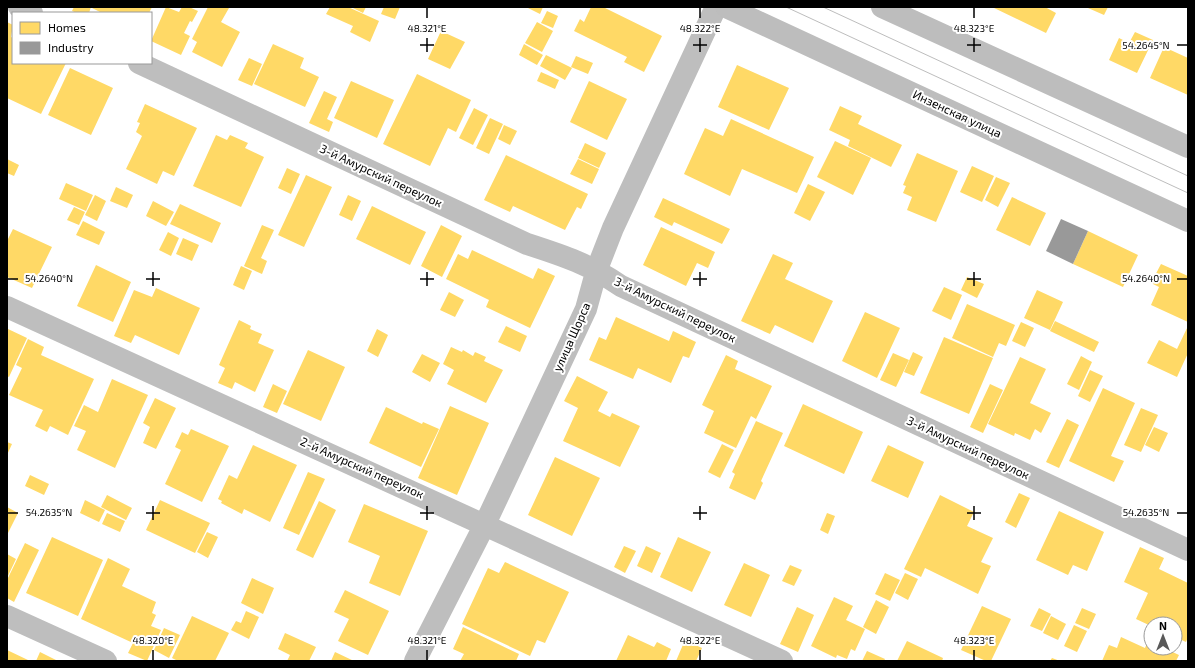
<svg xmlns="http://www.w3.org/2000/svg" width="1195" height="668" viewBox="0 0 1195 668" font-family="'Exo 2',sans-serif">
	<rect width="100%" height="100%" fill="#fff"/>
	<path fill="#ffd966" d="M74,7H91L89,13H77L72,11Z
		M93,7H152L149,13H102L92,8Z
		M166,7L179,12L182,7H189L198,11L192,22L190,21L184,33L190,36L181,55L151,41Z
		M208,7L229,8L221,22L240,32L222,67L192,52L197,42L192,39Z
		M330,7H348L379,21L370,42L350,32L353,26L326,14Z
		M351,7H366L363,13Z
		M384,7H400L395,19L381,14Z
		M526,7H543L540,14Z
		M591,7H603L662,36L644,72L624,62L627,57L574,31L580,19L584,22Z
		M992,7H1045L1056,13L1046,33Z
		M1089,7H1108L1104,15L1088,8Z
		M547,11L558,16L553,28L541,23Z
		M7,22L13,25L11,37L13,38V63H66L41,114L7,98Z
		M537,22L553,31L542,52L525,43Z
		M441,31L465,42L450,69L428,59Z
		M1135,32L1153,40L1137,73L1109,60L1119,38L1129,43Z
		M273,44L304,58L300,68L319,77L305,107L254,84Z
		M524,44L543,55L537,65L519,55Z
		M1164,47L1188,58V95L1150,78Z
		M546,55L572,68L565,80L540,66Z
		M576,56L593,63L588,74L571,67Z
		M249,58L262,64L252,86L238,80Z
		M737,65L789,88L769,130L718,107Z
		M70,68L113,88L91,135L48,115Z
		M541,72L559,80L555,89L537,81Z
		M417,74L471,100L456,132L448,128L430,166L383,144Z
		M351,81L394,100L377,138L334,118Z
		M589,81L627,99L607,140L570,122Z
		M324,91L337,97L327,119L333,122L329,132L309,123Z
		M145,104L197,128L174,176L163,171L157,184L126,169L142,136L136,132L140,123L137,122Z
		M840,106L862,116L858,124L902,145L891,167L848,146L850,140L829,130Z
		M474,108L488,115L473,145L459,138Z
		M490,118L503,124L489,154L476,148Z
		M731,119L814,157L797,193L742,169L730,196L684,174L705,128L723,136Z
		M504,125L517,131L510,145L498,139Z
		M216,135L227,140L230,135L248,143L245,148L264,157L241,207L193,186Z
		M835,141L871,158L853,195L817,177Z
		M585,143L606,153L599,168L578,158Z
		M917,153L958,171L936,222L907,210L912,197L903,193L906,186L903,185Z
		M506,155L588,194L581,209L577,207L565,230L513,206L510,212L484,200Z
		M7,159L19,165L14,176L7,173Z
		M578,159L599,169L592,184L570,174Z
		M972,166L994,176L982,202L960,192Z
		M287,168L300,174L291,194L278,188Z
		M306,175L332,187L304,247L278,235Z
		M996,177L1010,183L998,207L985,200Z
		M66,183L93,195L86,211L59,199Z
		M808,184L825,192L810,221L794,213Z
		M116,187L133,195L127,208L110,201Z
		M95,195L106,201L97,221L85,215Z
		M348,195L361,201L352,221L339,215Z
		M1012,197L1046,213L1030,246L996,230Z
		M663,198L730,229L722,244L674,222L672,226L654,217Z
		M153,201L174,212L166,226L146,216Z
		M180,204L221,223L212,243L170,224Z
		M372,206L426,232L410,265L356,239Z
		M74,207L85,212L79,225L67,220Z
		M83,221L105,232L99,245L76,235Z
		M262,225L274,230L261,258L267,261L262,274L244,266Z
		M441,225L462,236L442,277L421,266Z
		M661,227L715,252L708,268L697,263L686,286L643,265Z
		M13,229L52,247L32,288L7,277V241Z
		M1088,231L1138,255L1123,287L1073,264Z
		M168,232L179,238L171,256L159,250Z
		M183,238L199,245L192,261L176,254Z
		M472,250L533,279L538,268L555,276L530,328L486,307L489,300L446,279L458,254L468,259Z
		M773,254L793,263L785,279L833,301L813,343L775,325L770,334L741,321Z
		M1161,264L1188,276V322L1151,305L1159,287L1151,283Z
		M96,265L131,282L113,322L77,306Z
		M241,266L252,271L244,290L233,285Z
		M967,277L984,284L977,298L961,290Z
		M944,287L962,295L951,320L932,311Z
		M156,288L200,308L179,355L135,335L131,343L114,336L134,290L152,297Z
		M1037,290L1063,302L1050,330L1024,318Z
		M449,292L464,300L455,317L440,310Z
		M967,304L1015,325L1006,346L999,343L993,357L952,338Z
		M865,312L900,328L877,378L842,361Z
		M616,317L669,341L673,331L696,342L689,358L683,356L671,383L638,368L633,379L589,360L599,337L606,340Z
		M239,320L251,326L250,329L262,334L258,343L274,350L255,392L235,382L232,389L218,383L225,368L219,365Z
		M1055,321L1099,342L1094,352L1050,331Z
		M1021,322L1034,328L1025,347L1012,341Z
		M506,326L527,336L520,352L498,342Z
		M1188,326V353L1177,377L1147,363L1159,340L1177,349Z
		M8,329L27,338L9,377L7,376Z
		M377,329L388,335L378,357L367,351Z
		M944,337L993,358L969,414L920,393Z
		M28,339L44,347L41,355L94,379L68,435L50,426L47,432L35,426L43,410L9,395L22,368L16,365Z
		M451,347L462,352L463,350L473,356L475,352L486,357L484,361L503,370L486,403L447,384L454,370L443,364Z
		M308,350L345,367L321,421L283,404Z
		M913,352L923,357L914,376L904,372Z
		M893,353L909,360L896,387L880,380Z
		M422,354L440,363L430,382L412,372Z
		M726,355L738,361L735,369L772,386L756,419L751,416L736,448L704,433L714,411L702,405Z
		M1081,356L1092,362L1079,390L1067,384Z
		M1020,357L1046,369L1030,403L1051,413L1041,433L1035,429L1030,440L1015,433L1014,436L988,424Z
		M1090,370L1103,376L1090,402L1078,396Z
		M577,376L608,392L598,411L610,417L612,413L640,426L620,467L563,441L578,408L564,401Z
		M112,379L148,395L115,468L77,450L86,431L74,426L84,405L98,412Z
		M273,384L287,391L277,413L263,407Z
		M990,384L1003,390L983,433L970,427Z
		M1103,388L1135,403L1111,456L1124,461L1114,482L1069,461Z
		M155,398L176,408L156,449L143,443L150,427L143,423Z
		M803,404L863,432L844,474L784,446Z
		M450,406L489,423L457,495L418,478Z
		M386,407L422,424L423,422L439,429L421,467L369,443Z
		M1141,408L1158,415L1141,452L1124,445Z
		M1067,419L1079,425L1059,468L1046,462Z
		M756,421L783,433L761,481L763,483L755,500L729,488L735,474L732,472Z
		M1154,427L1168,433L1159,452L1145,445Z
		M191,429L229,446L202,502L165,484L181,450L175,447L182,432L188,435Z
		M7,442L12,444L7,455Z
		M722,444L734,450L720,478L708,472Z
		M253,445L297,465L270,522L244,509L242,514L221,503L222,501L218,499L229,475L237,479Z
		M888,445L924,462L908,498L871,481Z
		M555,457L600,478L572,536L528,515Z
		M308,472L325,479L299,535L283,528Z
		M30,475L49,484L44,495L25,486Z
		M1019,493L1030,498L1016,528L1005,522Z
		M107,495L132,508L126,520L101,507Z
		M940,495L974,512L967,526L993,538L981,562L991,566L978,594L925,568L921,577L904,569Z
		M85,500L105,510L99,522L80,513Z
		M160,500L210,523L195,553L146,530Z
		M319,501L336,510L313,558L296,550Z
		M364,504L428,531L400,596L369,583L380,556L348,542Z
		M7,507L18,513L7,535Z
		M1059,511L1104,532L1087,571L1073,565L1068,575L1036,560Z
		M107,513L125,521L120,532L102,524Z
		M827,513L835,516L828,534L820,530Z
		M207,532L218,537L208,558L197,552Z
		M52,537L103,560L78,616L26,593Z
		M678,537L711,552L692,592L660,577Z
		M25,543L39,550L14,602L7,598V580Z
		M624,546L636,551L625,573L614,567Z
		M646,546L661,553L652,573L637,566Z
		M1140,547L1164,558L1159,569L1188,583V637L1186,642L1175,637V624H1151V626L1136,619L1148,593L1124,582Z
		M7,554L16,559L7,578Z
		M108,558L130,569L122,586L156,602L152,613L156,615L151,626L161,630L147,661L128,653L133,643L81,619Z
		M505,562L569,592L545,643L537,640L530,656L462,624L488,568L499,573Z
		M744,563L770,575L751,617L724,605Z
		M790,565L802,570L794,586L782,581Z
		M885,573L900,580L890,601L875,594Z
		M905,573L918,579L908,600L895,593Z
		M252,578L274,588L263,614L241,603Z
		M345,590L389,611L368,655L338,641L349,619L334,612Z
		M834,597L853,606L846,620L865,629L855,651L851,649L847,659L837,655L836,658L811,646Z
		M876,600L889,607L876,634L863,627Z
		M982,606L1011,619L991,661H986L961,650Z
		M797,607L814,615L798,652L780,644Z
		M1039,608L1051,614L1042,631L1030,626Z
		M1082,608L1096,614L1089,629L1075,623Z
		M246,611L259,617L249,639L231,630L236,621L241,623Z
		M192,616L229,633L215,661H178L172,658Z
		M1051,616L1066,624L1058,640L1043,633Z
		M1074,625L1087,631L1077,652L1064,646Z
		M463,627L519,654L516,661H460L464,654L453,649Z
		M164,628L180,635L169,658L154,650Z
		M285,633L316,647L309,661H287L290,655L278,649Z
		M628,635L654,647L657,642L671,649L666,661H616Z
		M1121,637L1145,648L1148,641L1151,642V648H1164L1179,655L1176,661H1102L1109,645L1117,648Z
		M685,640L702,648L696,661H676Z
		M907,641L943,658L942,661H897Z
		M7,650L28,660L27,661H7Z
		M867,651L885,659L884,661H862Z
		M40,652L58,661H36Z
		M335,652L354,661H331Z
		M1052,658L1060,661H1050Z"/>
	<path fill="#999" d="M1061,219L1088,231L1073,264L1046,251Z"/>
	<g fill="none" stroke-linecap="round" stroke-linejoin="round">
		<path stroke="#bebebe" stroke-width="22" d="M19,7L32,13
			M139,63L527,244C564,256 589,264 621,286L1188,550
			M7,307L782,661
			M7,616L106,661
			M415,661L485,524L586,309L597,269L613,228L716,7"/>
		<path stroke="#bdbdbd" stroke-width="22" d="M726,7L1188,221
			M882,7L1188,147"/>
		<path stroke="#bdbdbd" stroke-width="1" d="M786,7L1188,193
			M823,7L1188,176"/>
	</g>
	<path fill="none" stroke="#000" stroke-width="1.5" d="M427,8V18M700,8V18M974,8V18M427,38V52M700,38V52M974,38V52M420,45H434M693,45H707M967,45H981M1177,45H1187M153,272V286M427,272V286M700,272V286M974,272V286M8,279H18M146,279H160M420,279H434M693,279H707M967,279H981M1177,279H1187M153,506V520M427,506V520M700,506V520M974,506V520M8,513H18M146,513H160M420,513H434M693,513H707M967,513H981M1177,513H1187M153,650V660M427,650V660M700,650V660M974,650V660"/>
	<g text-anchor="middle" stroke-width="4" stroke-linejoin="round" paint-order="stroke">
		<g font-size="12" fill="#000" stroke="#fff">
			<text transform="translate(957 114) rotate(25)" y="4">Инзенская улица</text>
			<text transform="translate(381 176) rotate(25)" y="4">3-й Амурский переулок</text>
			<text transform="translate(675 310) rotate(26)" y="4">3-й Амурский переулок</text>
			<text transform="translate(572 337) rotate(-66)" y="4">улица Щорса</text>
			<text transform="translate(968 448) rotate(25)" y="4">3-й Амурский переулок</text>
			<text transform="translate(362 468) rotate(24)" y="4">2-й Амурский переулок</text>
		</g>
	</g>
	<g font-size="10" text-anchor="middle" fill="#000" stroke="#fff" stroke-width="4" stroke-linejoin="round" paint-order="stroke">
		<text x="427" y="32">48.321°E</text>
		<text x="700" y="32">48.322°E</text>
		<text x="974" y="32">48.323°E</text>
		<text x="1146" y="49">54.2645°N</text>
		<text x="49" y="282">54.2640°N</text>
		<text x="1146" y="282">54.2640°N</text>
		<text x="49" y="516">54.2635°N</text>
		<text x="1146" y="516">54.2635°N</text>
		<text x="153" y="644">48.320°E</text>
		<text x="427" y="644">48.321°E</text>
		<text x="700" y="644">48.322°E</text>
		<text x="974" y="644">48.323°E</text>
	</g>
	<rect width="1195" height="668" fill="none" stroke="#000000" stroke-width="16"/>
	<rect x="12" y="12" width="140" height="52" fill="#ffffff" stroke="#999999"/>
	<rect x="20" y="22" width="20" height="12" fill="#ffd966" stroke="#999999"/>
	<text x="48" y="32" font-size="12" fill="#000000">Homes</text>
	<rect x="20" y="42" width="20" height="12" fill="#999999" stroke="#999999"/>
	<text x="48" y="52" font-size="12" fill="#000000">Industry</text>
	<g transform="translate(1163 636)"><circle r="19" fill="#ffffff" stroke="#999999"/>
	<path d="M0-3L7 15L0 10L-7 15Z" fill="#595959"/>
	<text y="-6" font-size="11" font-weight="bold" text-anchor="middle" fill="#000000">N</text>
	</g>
</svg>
